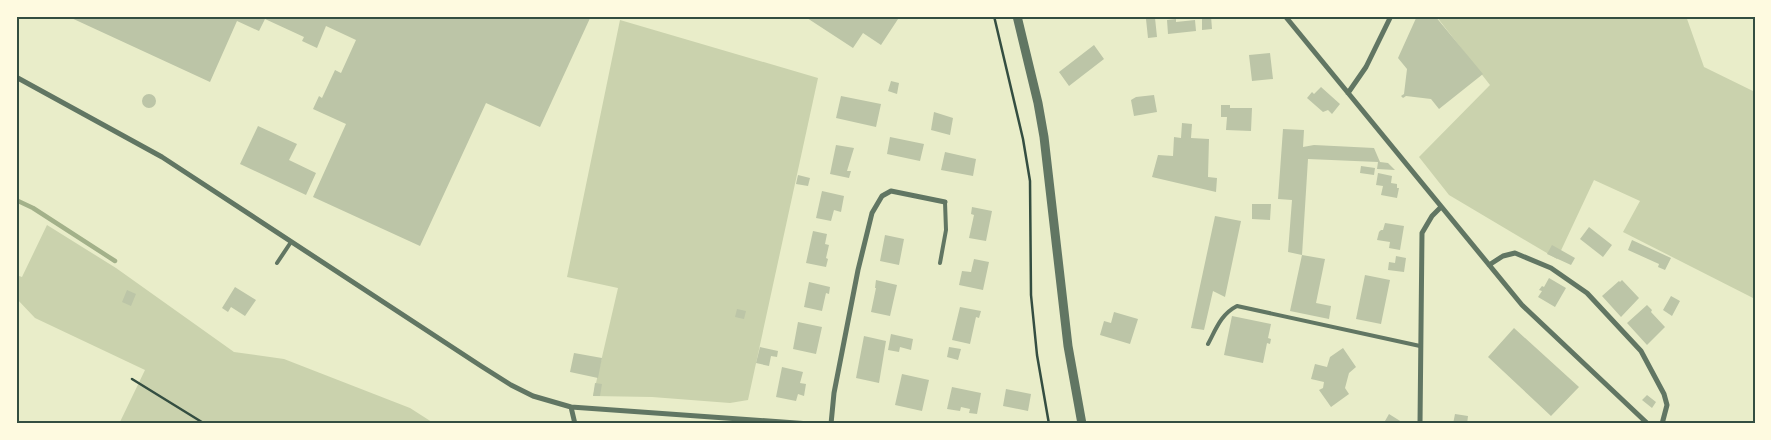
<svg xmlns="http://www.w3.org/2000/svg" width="1771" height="440" viewBox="0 0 1771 440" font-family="Jost,sans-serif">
	<rect width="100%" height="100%" fill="#e9edc9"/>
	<path fill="#cad2ad" d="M1436,16H1686L1704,67L1755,92V299L1623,232L1640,201L1594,180L1557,259L1449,195L1419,157L1490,85Z
		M620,20L818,78L748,400L730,403L652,397L593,396L618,288L567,277Z
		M47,225L116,268L234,352L284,359L410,408L435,424H119L145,370L35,318L16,298V275L22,277Z"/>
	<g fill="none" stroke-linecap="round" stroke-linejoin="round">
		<path stroke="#a3b18a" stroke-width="4.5" d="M16,200L33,208L115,261"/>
	</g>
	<path fill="#bcc5a7" d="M67,16H591L540,127L486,103L420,246L313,197L346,124L313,109L319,96L322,98L335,70L341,73L356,40L326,26L317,48L302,41L304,37L265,19L259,31L237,21L210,82Z
		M808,16H900L881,45L863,33L853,48L807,18Z
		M1202,16H1211L1212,29L1202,30Z
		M1417,16H1435L1483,74L1439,109L1431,99L1406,96L1403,98L1401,96L1404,94L1407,69L1398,58Z
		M1155,18L1157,37L1148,38L1146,19Z
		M1176,19V22L1195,20L1196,31L1168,34L1167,20Z
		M1094,45L1104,59L1069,86L1059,72Z
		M1270,53L1273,79L1252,81L1249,55Z
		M891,81L899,83L897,94L888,91Z
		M1321,87L1340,104L1332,114L1328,110L1323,112L1307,98L1312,92L1314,94Z
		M142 101a7 7 0 1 1 14 0a7 7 0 1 1-14 0Z
		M1154,95L1157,112L1134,116L1131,100L1136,97Z
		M841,96L881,104L876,127L836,118Z
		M1221,105H1230V108H1252L1251,131L1226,130L1227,117H1221Z
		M934,112L953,118L950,135L931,130Z
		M1182,123L1192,124L1191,138L1209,139L1208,177L1217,178L1216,192L1152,177L1158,155L1173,156L1174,137L1181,138Z
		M258,126L297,144L289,160L316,173L306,195L240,164Z
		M1283,129L1304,130L1303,147L1314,145L1374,148L1380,162L1388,163L1395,170L1377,169L1378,162L1308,159L1302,255L1288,252L1292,200L1278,199Z
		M890,137L924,144L920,161L887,154Z
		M836,145L854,148L847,171H851L849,178L830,174Z
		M945,152L976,159L973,176L941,170Z
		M1361,166L1375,168L1374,175L1360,173Z
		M1378,173L1392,176L1391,183L1397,184V188H1399L1397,198L1381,195L1383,186L1376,185Z
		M798,175L810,178L808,186L796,184Z
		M822,191L844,196L841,212L834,210L831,221L816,218Z
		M1252,204H1271L1270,220L1252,219Z
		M972,207L992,211L986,241L969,238L974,215L971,214Z
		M1215,216L1241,221L1225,297L1213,291L1204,330L1191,328Z
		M1385,223L1404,226L1400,250L1389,248L1390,242L1377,240L1379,232L1381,230H1383Z
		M1589,227L1612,245L1603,257L1580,239Z
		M813,231L827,234L825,244L829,245L826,258L828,259L826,267L806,263Z
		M885,235L904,239L899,265L880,261Z
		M1632,240L1671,258L1665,270L1658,267L1659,264L1628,250Z
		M1552,245L1575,258L1571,265L1547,254Z
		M1302,255L1325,259L1316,303L1331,306L1329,319L1290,311Z
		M1396,256L1406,258L1404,272L1388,270L1389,262L1395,263Z
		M974,259L989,262L983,290L959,285L962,271L971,272Z
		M1365,275L1390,280L1381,324L1356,319Z
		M1549,278L1566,288L1555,307L1538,297L1542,291L1539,290L1542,286L1544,287Z
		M876,280L897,285L890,316L871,312L876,288H875Z
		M1622,280L1639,298L1621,317L1602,296L1619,281L1620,282Z
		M809,282L830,287L829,294L826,293L822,311L804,307Z
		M235,287L256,300L245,316L231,307L228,312L222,308Z
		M127,290L136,294L131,306L122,302Z
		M1671,296L1680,301L1672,316L1663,310Z
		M1647,305L1652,310L1651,312L1665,327L1647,345L1627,323Z
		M960,307L981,311L979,318L976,317L970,344L952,340Z
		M737,309L746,311L744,319L735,317Z
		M1114,312L1138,319L1130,344L1100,335L1104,321L1111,323Z
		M1232,316L1271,324L1268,338L1271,339L1270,344L1267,343L1263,363L1224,355Z
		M798,322L822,327L816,354L793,349Z
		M1514,328L1579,387L1551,416L1488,357Z
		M891,334L913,339L911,350L900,347L899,352L888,350Z
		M864,336L886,341L879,383L856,378Z
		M760,347L778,351L777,357L771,356L769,366L756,363Z
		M949,347L961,349L958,360L947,357Z
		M1343,348L1356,367L1349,373L1345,388L1349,394L1331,407L1319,390L1323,388L1324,382L1311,379L1315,364L1327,367L1330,357Z
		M574,353L602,358L598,378L570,372Z
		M782,367L803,372L800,383L806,384L804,396L798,394L796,401L776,397Z
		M902,374L929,380L922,411L895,405Z
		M595,383L602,384L600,396H593Z
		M952,387L981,393L977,414L969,413L970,409L961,407L960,411L947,409Z
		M1006,389L1031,394L1028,411L1003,406Z
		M1647,395L1656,402L1652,408L1642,400Z
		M1389,414L1405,424H1390L1385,421Z
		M1455,414L1468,416L1467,424H1453Z"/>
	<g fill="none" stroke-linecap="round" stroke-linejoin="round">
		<path stroke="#344e41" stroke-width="2.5" d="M994,16L1023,139L1030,181L1031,295L1037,355L1049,424
			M132,379L205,424"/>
		<path stroke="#617663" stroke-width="4" d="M277,263L291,242
			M940,263L946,230L945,202
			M1208,344C1216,329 1221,314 1237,306L1420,346"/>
		<path stroke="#617663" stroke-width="5" d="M1285,16L1522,305L1648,424
			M16,77L162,157L481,366L511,385L533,396L571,407L810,424
			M1348,93L1366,67L1391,16
			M1489,265L1503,256L1515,253L1551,268L1587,293L1641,351L1664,394L1667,405L1662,424
			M571,407L575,424
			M831,424L834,393L858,270L872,213L882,196L891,191L945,202
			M1420,424L1422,233L1432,216L1441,207"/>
		<path stroke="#617663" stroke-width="9" d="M1017,16L1038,103L1044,137L1068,346L1082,424"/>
	</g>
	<rect width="1771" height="440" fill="none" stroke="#fefae0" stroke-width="35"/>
	<rect x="18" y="18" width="1736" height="404" fill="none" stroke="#344e41" stroke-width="2"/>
</svg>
